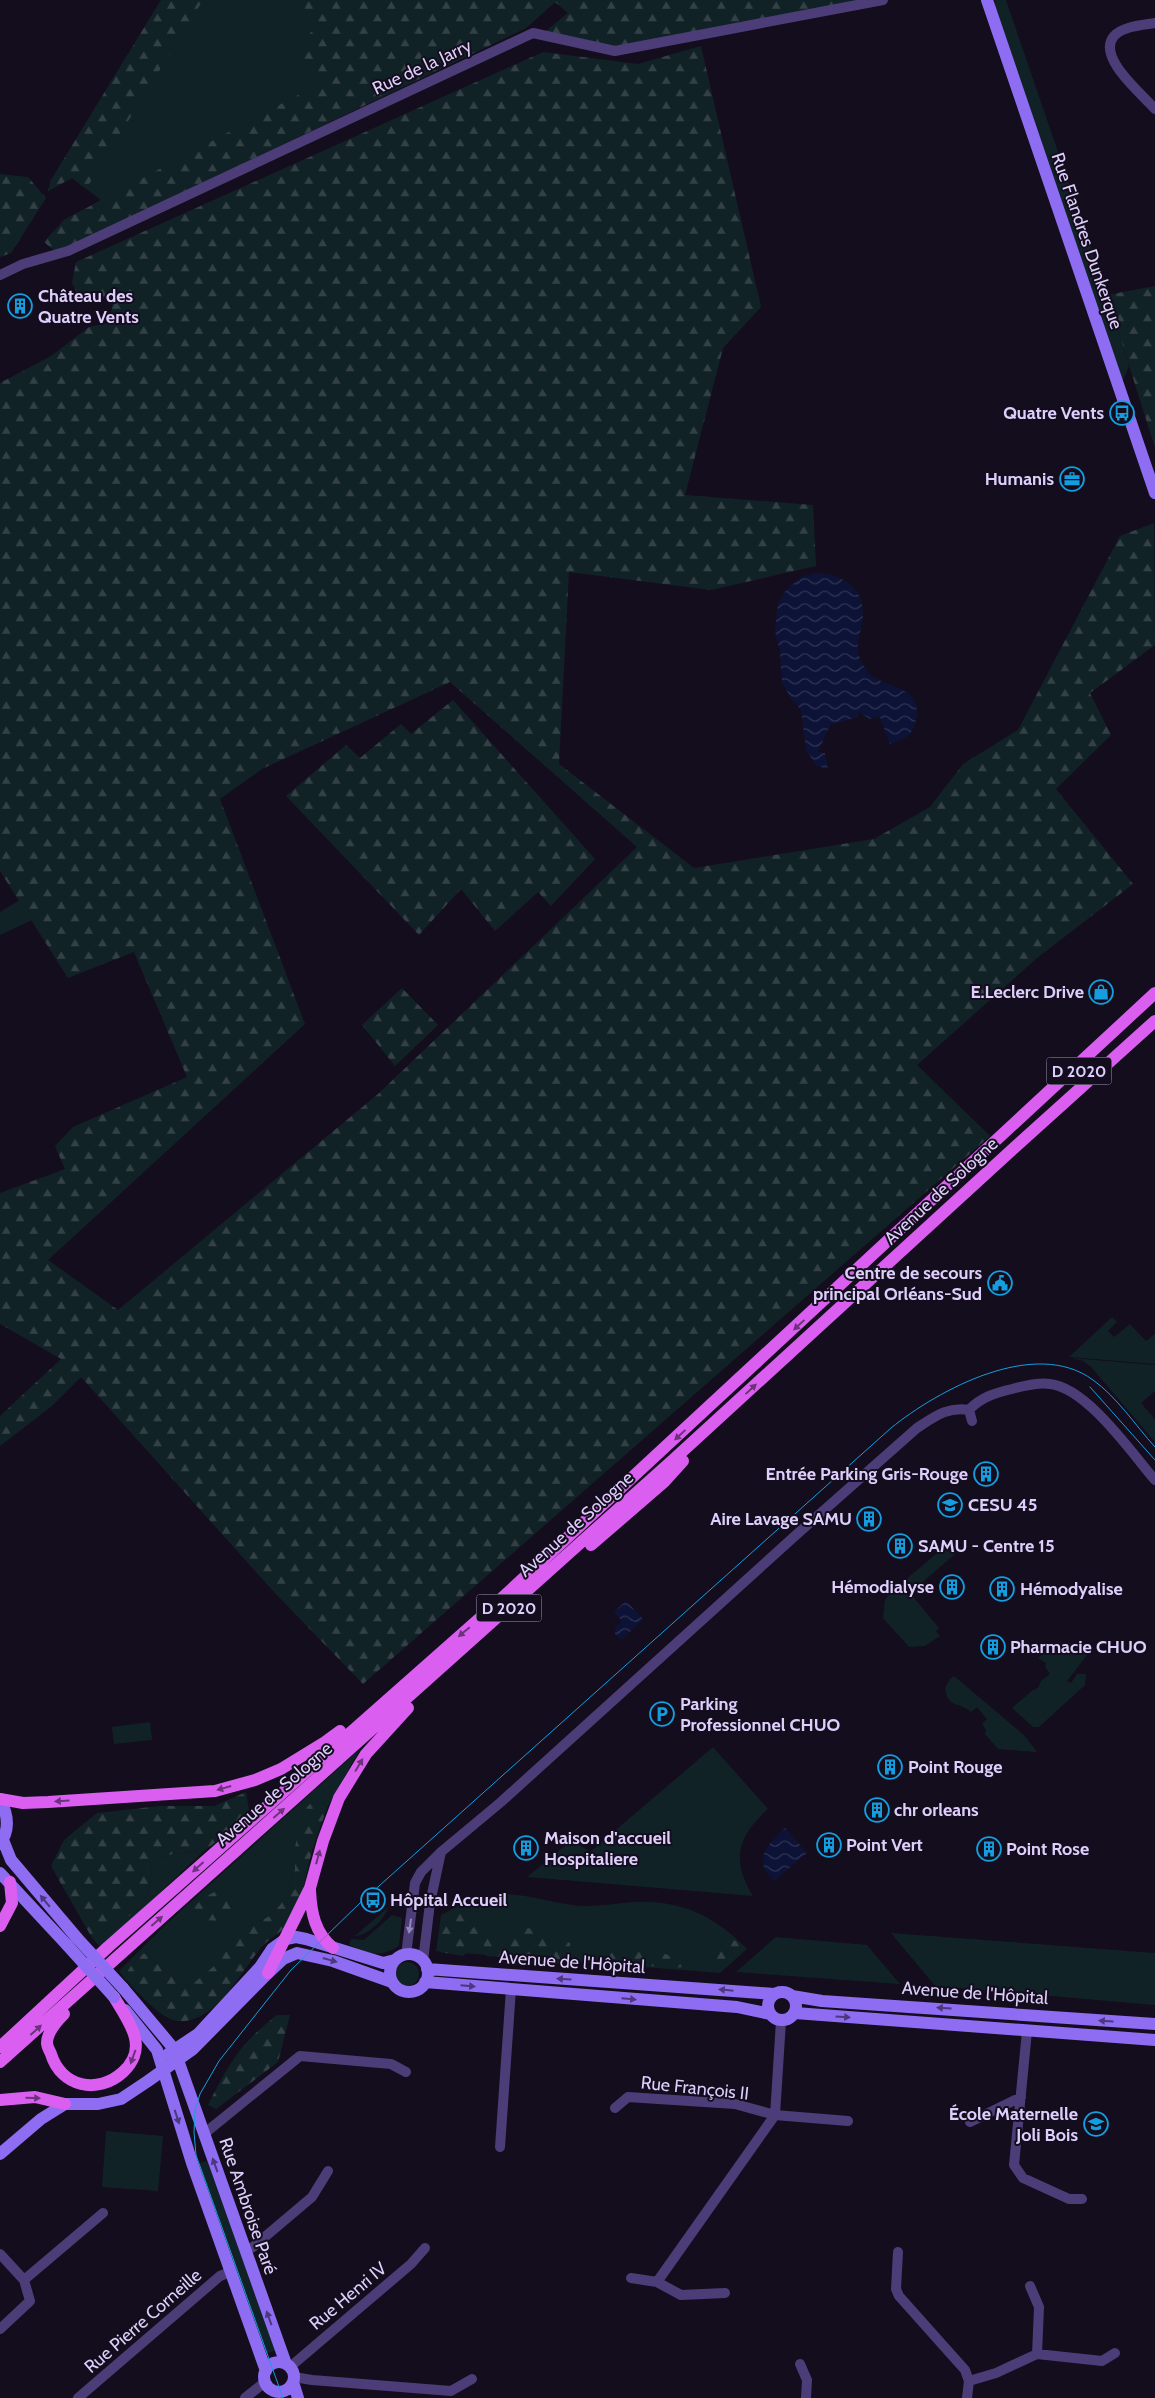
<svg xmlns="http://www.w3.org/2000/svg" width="1155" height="2398" viewBox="0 0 1155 2398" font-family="Cabin,sans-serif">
	<defs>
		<pattern id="forest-firs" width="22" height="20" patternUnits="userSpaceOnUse" patternTransform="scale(1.25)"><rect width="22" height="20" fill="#112226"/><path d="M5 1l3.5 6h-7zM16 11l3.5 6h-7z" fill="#334146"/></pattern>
		<pattern id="water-waves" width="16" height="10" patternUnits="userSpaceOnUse" patternTransform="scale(1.25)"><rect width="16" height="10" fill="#0d1337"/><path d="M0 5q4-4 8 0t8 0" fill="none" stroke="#303455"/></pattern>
	</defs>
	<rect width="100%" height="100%" fill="#140d1d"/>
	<path fill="#112226" d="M161,0H870L545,32L568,13L555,2L526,28L44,242L64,220L101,200L72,178L48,191L51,180Z
		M995,0H1006L1107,295L1129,366L1122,383L995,8Z
		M20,900L32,920L0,935V912Z
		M1112,1317L1117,1322L1108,1331L1114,1337L1130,1324L1146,1341L1155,1334V1364L1069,1357Z
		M1071,1358L1155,1365V1391L1141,1403L1155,1419V1442L1091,1367L1083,1361Z
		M949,1543L958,1544L962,1548L910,1593L939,1628L936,1631L940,1636L925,1646L909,1647L883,1618L885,1600L891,1592Z
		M1058,1642L1084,1644L1082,1649L1087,1655L1067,1681L1071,1683L1077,1674H1086L1085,1685L1039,1727H1033L1012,1708L1033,1690L1038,1688L1041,1681L1050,1674L1045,1667L1046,1663L1038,1658Z
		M954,1676L1024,1735L1037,1752L998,1749L985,1734L986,1730L982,1724L987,1719L977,1707L971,1712C959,1701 948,1709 945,1688L950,1679Z
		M150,1722L152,1740L114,1744L112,1727Z
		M713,1747L768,1809C737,1837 731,1860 753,1896L527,1877L572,1840L590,1852Z
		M360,1749L327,1808L323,1801L295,1847V1869L281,1904L268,1917L239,1931L219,1962L191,1986L183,1985L144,1953L130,1967L124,1978L119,1971L164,1926Z
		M204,1851L101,1948L92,1938C130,1915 151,1913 152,1863L172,1854Z
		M502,1894C531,1894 557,1905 585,1906C602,1906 618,1903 635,1902C681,1900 715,1916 747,1949L720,1973L436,1951L441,1915L469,1900Z
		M401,1896L403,1907L389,1906C385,1919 369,1935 355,1936Z
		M392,1915L402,1918L399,1946C377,1959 371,1953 349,1945L351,1939L364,1940Z
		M891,1933L1155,1953V2005L935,1986Z
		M776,1937L867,1945L900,1984L736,1972Z
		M395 1974a12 12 0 1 1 24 0a12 12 0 1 1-24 0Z
		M106,2131L163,2136L158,2191L102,2187Z
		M207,2161L276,2350L265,2354L196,2164Z"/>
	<path fill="url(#forest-firs)" fill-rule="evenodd" d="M161,0H203L86,189L72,178L48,191L51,180Z
		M299,0H870L616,48L545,32L568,13L555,2L526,28L80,242L55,251L44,242L64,220L315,86L298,42L317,28Z
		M701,46L761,307L723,348L685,495L813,505L816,566L711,590L569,572L559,764L694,868L874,839L930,807L963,764L1018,730L1120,536L1154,523L1155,645L1090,693L1111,735L1056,789L1133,884L1037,958L917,1065L990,1136L363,1684L274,1592L81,1377L52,1406L0,1446V1416L61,1359L0,1324V1193L65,1169L55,1146L73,1127L187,1077L134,952L68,978L0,871V383L51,356L89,327L109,323L114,297L81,302L72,283L76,262L543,52L638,64ZM450,682L637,847L378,1094L118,1310L48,1260L305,1024L220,799L262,769Z
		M0,174L28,177L46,198L11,253L0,257Z
		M1155,286V448L1107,295Z
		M453,700L595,859L551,906L538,892L495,931L461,889L419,935L286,796L346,745L360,758L401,724L411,734Z
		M402,988L438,1025L395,1066L362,1025Z
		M246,1792L250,1816L204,1851L172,1854L152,1863C151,1913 130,1915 92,1938L51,1866L64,1840L97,1813L160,1806H214Z
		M314,1800L323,1801L327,1808C322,1822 317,1837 312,1851C307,1869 300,1911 289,1924C282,1932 269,1938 260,1949C240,1973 215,2025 177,2021C160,2019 136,1990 124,1978L130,1967L144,1953L183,1985L190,1986L219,1962L227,1946L239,1931L268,1917L281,1904L295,1869V1847L299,1828L307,1807Z
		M220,1889L231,1893C234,1905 235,1911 228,1921L199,1920L193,1908L203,1898Z
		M456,1911L467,1916L468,1924L439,1944L443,1917Z
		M693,1917C711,1921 713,1930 722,1944L730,1939L736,1941L741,1949L717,1968L711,1963L709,1957C721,1941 709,1928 694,1921Z
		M483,1924L470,1950L463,1956L439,1952C443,1942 450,1943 458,1938C468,1933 471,1926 483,1924Z
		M496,1928L498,1941L511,1940L523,1928C541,1927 553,1936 570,1943L571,1953L562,1964H513L502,1957L486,1956L483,1942L488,1931Z
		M634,1947C649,1949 675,1953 683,1967L671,1968L608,1962C610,1947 622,1949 634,1947Z
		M277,2015H290L278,2062L216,2109L208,2105C229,2064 239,2044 277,2015Z"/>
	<path fill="url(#water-waves)" d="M816,573C842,574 864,587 863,616C861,638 851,646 865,668C878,691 927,681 915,724C912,736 901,741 890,744L880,717L870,719L858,712V717L830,725L818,752L825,753L828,769L817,766L806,750L801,710L790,697L782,682L780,651L775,631L778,603L786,590L801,577Z
		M626,1601L643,1619L621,1640L615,1634V1628L622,1621L614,1612Z
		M785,1828L807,1853L774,1881C751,1859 768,1845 785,1828Z"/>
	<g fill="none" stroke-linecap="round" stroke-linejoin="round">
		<path stroke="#4c3d78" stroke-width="10" d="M1155,23C1143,25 1123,26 1114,36C1096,57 1142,94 1155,109
			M0,275L23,264L68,251L533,33L615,51L883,0
			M969,1410C981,1397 995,1393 1012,1389C1023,1386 1039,1382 1050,1384C1087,1388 1131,1452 1155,1480
			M406,1955L415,1883L421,1872L441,1852L501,1802L796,1535L917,1428C934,1417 948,1406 969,1410L972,1421
			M423,1961L430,1903L441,1852
			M1027,2031L1014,2165L1023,2178L1069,2199H1082
			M615,2108L628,2097L735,2104L775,2115L848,2121
			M970,2122L1021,2097
			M205,2133L300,2056L391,2064L406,2072
			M500,2147L511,1989
			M245,2250L253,2247L312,2197L328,2171
			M898,2252L896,2289L899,2296L965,2370L969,2381L967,2398
			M0,2254L24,2280L30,2301L0,2329
			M631,2278L657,2282L681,2295L725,2293
			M24,2280L103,2213
			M657,2282L775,2115L781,2021
			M1030,2286L1039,2307L1037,2354
			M800,2364L807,2380L806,2398
			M290,2367L411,2264L425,2248
			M294,2377L312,2380L451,2391L472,2379
			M969,2381L996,2373L1037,2354L1102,2361L1115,2353
			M78,2398L220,2276L230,2272
			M245,2398L265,2382"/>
		<path stroke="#8e6df2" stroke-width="12" d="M987,0L1155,493
			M0,1799C8,1814 10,1830 0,1844
			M3,1840L11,1860L77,1938
			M0,1873L67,1945
			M390 1973a19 19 0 1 1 38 0a19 19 0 1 1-38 0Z
			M427,1969L774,1994
			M425,1982L737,2007L770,2014
			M123,1988L174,2049L286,2364
			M768 2006a14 14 0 1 1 28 0a14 14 0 1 1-28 0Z
			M792,1996L822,2001L1155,2024
			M125,2010L157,2050L192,2163L266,2371
			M795,2013L1155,2040
			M168,2054L198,2034L260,1967L272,1949L286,1939L296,1937L306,1939L383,1963L395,1960
			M0,2154L41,2119L65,2104H98L121,2099L148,2081L193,2049L268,1973L283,1959L297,1953L333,1961L392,1982
			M264 2377a15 15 0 1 1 30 0a15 15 0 1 1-30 0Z
			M293,2382L298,2398"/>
		<path stroke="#da5ff1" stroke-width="12" d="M591,1545L664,1482L683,1461
			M0,1799L23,1803L48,1802L215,1791L255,1780L281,1769L325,1742L340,1731
			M310,1890C311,1913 315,1933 333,1948
			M0,1926L12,1903L10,1882
			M268,1973L310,1888L323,1841L339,1798L366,1754L408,1708
			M64,2014C57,2021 47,2033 47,2043C47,2047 50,2051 51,2054C61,2087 98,2095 123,2072C133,2063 138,2051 135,2038C132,2024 121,2009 114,1997
			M0,2047L108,1947L488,1611L1155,993
			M0,2062L673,1460L1014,1148L1155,1021
			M0,2100L35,2097L65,2104"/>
		<path stroke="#149ee0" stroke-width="1" d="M1090,1387L1155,1460
			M283,2398L196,2155L194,2132L195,2110L200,2094L219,2061L291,1970L360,1903L891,1428C938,1390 1035,1337 1093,1380C1117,1397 1135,1425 1155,1447"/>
		<path stroke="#8e6df2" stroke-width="12" d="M77,1938L123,1988
			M67,1945L114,1997"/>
	</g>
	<defs><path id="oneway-solid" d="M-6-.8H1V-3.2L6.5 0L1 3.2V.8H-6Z" transform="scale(1.25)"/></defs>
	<g fill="#6d327c">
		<use href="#oneway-solid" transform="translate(799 1325) rotate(137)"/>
		<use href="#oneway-solid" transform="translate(751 1389) rotate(-43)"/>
		<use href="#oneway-solid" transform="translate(680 1435) rotate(137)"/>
		<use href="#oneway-solid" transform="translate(464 1632) rotate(140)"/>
		<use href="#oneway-solid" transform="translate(359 1765) rotate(-59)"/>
		<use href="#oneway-solid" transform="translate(224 1788) rotate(164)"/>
		<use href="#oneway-solid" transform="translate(62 1801) rotate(177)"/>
		<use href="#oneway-solid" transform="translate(279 1813) rotate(-41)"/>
		<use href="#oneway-solid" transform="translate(318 1857) rotate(-75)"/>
		<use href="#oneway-solid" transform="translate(198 1867) rotate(138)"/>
		<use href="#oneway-solid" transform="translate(157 1921) rotate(-41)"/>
		<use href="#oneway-solid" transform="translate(36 2030) rotate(-42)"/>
		<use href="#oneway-solid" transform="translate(133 2057) rotate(110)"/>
		<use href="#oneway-solid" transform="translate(33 2098) rotate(2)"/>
	</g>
	<g fill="#4b387d">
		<use href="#oneway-solid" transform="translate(45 1901) rotate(-130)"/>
		<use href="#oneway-solid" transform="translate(330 1960) rotate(16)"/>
		<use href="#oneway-solid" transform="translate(564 1979) rotate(-176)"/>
		<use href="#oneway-solid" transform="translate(468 1986) rotate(5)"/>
		<use href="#oneway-solid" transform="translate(726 1990) rotate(-174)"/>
		<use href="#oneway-solid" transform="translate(629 1999) rotate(5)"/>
		<use href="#oneway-solid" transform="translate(944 2008) rotate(-176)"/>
		<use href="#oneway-solid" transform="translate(843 2017) rotate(4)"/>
		<use href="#oneway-solid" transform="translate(1106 2021) rotate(-176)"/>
		<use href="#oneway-solid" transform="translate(177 2117) rotate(72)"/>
		<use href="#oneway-solid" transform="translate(215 2165) rotate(-110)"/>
		<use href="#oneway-solid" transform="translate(269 2318) rotate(-110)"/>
	</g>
	<use fill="#9486ba" href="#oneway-solid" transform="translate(410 1926) rotate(98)"/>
	<defs>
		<g id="building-ring" transform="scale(1.25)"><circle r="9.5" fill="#140d1d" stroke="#149ee0" stroke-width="1.5"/><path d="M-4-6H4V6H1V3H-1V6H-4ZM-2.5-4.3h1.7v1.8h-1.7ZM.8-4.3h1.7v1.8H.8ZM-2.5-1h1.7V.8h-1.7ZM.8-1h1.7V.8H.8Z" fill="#149ee0"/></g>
		<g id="bus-ring" transform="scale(1.25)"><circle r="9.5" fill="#140d1d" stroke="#149ee0" stroke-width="1.5"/><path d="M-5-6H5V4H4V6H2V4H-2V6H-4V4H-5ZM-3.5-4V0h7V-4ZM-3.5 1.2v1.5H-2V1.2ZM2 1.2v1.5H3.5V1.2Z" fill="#149ee0"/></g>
		<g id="office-ring" transform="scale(1.25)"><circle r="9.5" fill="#140d1d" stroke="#149ee0" stroke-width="1.5"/><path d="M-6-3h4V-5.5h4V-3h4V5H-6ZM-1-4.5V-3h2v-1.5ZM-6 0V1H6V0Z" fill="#149ee0"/></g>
		<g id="shop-ring" transform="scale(1.25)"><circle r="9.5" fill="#140d1d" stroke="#149ee0" stroke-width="1.5"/><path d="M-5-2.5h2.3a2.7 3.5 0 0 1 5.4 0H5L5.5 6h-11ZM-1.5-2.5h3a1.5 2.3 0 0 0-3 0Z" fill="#149ee0"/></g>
		<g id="civic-ring" transform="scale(1.25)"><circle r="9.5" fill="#140d1d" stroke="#149ee0" stroke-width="1.5"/><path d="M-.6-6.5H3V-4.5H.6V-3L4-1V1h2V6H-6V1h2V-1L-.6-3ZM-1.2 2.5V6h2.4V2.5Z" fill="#149ee0"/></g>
		<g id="university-ring" transform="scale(1.25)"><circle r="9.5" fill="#140d1d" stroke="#149ee0" stroke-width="1.5"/><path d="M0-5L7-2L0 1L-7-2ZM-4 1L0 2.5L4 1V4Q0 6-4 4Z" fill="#149ee0"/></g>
		<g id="parking-ring" transform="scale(1.25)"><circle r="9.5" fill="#140d1d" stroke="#149ee0" stroke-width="1.5"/><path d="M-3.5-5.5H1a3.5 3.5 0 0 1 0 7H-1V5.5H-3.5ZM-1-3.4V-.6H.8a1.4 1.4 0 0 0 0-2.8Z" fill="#149ee0"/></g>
		<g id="school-ring" transform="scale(1.25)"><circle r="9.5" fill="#140d1d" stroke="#149ee0" stroke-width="1.5"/><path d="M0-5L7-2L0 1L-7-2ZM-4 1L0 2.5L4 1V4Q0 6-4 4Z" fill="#149ee0"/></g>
	</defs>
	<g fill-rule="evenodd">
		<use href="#building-ring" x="20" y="306"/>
		<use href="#bus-ring" x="1122" y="413"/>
		<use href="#office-ring" x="1072" y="479"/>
		<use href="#shop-ring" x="1101" y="992"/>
		<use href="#civic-ring" x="1000" y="1283"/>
		<use href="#building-ring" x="986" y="1474"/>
		<use href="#university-ring" x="950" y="1505"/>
		<use href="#building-ring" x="869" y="1519"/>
		<use href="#building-ring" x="900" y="1546"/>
		<use href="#building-ring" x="952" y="1587"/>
		<use href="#building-ring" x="1002" y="1589"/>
		<use href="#building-ring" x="993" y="1647"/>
		<use href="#parking-ring" x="662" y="1714"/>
		<use href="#building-ring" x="890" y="1767"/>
		<use href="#building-ring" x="877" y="1810"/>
		<use href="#building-ring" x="829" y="1845"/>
		<use href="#building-ring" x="526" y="1848"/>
		<use href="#building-ring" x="989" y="1849"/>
		<use href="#bus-ring" x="373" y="1900"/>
		<use href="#school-ring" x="1096" y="2124"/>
	</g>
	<g text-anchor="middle" stroke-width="4" stroke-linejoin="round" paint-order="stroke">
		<g fill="#140d1d" stroke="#a194b8" stroke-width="1">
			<rect x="1046.5" y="1057.5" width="65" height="27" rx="4"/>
			<rect x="476.5" y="1594.5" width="65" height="27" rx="4"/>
		</g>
		<g font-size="16" font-weight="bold" fill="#ddcefb">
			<text x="1079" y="1077">D 2020</text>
			<text x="509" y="1614">D 2020</text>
		</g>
		<g font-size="18" fill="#ddcefb" stroke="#140d1d">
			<text transform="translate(422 67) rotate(-25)" y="6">Rue de la Jarry</text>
			<text transform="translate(1087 241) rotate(71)" y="6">Rue Flandres Dunkerque</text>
			<text transform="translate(941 1191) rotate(-43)" y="6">Avenue de Sologne</text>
			<text transform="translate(576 1524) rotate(-42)" y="6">Avenue de Sologne</text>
			<text transform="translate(274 1794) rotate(-41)" y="6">Avenue de Sologne</text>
			<text transform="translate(572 1962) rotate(4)" y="6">Avenue de l'Hôpital</text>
			<text transform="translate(975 1993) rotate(4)" y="6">Avenue de l'Hôpital</text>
			<text transform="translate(695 2088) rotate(6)" y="6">Rue François II</text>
			<text transform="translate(248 2206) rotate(71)" y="6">Rue Ambroise Paré</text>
			<text transform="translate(348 2296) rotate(-40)" y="6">Rue Henri IV</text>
			<text transform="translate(143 2321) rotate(-41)" y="6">Rue Pierre Corneille</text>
		</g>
		<g font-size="18" font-weight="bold" fill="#ddcefb" stroke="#140d1d" text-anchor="start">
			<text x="38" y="302">Château des<tspan x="38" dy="21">Quatre Vents</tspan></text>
			<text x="1104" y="419" text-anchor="end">Quatre Vents</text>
			<text x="1054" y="485" text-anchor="end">Humanis</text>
			<text x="1084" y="998" text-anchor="end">E.Leclerc Drive</text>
			<text x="982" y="1279" text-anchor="end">Centre de secours<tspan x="982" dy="21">principal Orléans-Sud</tspan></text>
			<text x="968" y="1480" text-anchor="end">Entrée Parking Gris-Rouge</text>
			<text x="968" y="1511">CESU 45</text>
			<text x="852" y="1525" text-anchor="end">Aire Lavage SAMU</text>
			<text x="918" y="1552">SAMU - Centre 15</text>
			<text x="934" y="1593" text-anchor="end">Hémodialyse</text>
			<text x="1020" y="1595">Hémodyalise</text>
			<text x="1010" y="1653">Pharmacie CHUO</text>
			<text x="680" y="1710">Parking<tspan x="680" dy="21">Professionnel CHUO</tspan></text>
			<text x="908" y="1773">Point Rouge</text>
			<text x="894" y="1816">chr orleans</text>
			<text x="544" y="1844">Maison d'accueil<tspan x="544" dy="21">Hospitaliere</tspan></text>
			<text x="846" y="1851">Point Vert</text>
			<text x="1006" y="1855">Point Rose</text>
			<text x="390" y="1906">Hôpital Accueil</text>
			<text x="1078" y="2120" text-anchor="end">École Maternelle<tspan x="1078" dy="21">Joli Bois</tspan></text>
		</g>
	</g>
</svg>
